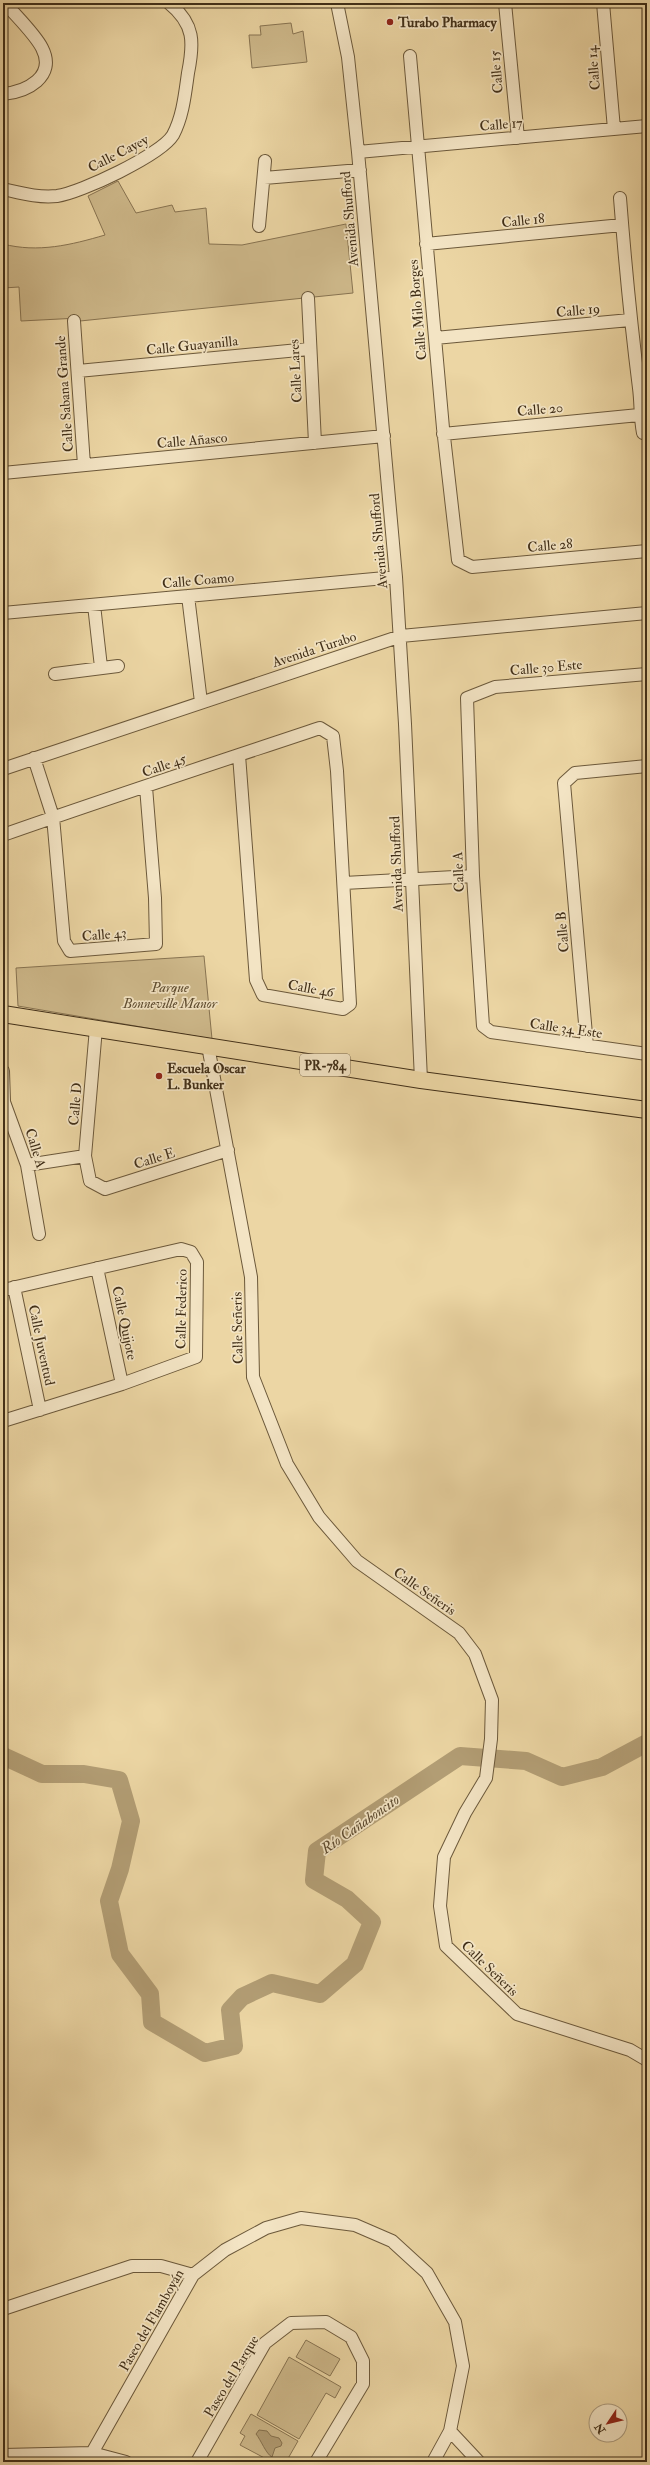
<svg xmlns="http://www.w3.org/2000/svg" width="650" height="2465" viewBox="0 0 650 2465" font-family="'IM FELL Double Pica',serif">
	<rect width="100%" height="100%" fill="#ecd6a4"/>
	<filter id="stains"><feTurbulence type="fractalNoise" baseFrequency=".005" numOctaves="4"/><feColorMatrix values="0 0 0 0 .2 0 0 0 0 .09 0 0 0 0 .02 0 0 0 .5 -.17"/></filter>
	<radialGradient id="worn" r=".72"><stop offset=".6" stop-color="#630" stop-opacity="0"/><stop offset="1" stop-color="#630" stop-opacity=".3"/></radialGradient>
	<path fill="#cfba8c" stroke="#887452" d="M291,23L293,34L303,31L307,62L252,68L249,35H261L260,26Z
		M118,181L136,213L172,205L175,212L206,208L209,244L242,245L346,224L353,293L80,321L79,318L21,321L19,287L3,288V244C38,253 71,245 105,235L88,196Z
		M204,956L212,1039L18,1006L16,968Z
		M306,2340L340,2359L330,2376L296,2357Z
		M289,2357L341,2387L335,2398L326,2393L299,2439L257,2415Z
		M251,2414L298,2441L286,2462H272L240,2445L245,2436L240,2433Z"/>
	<path fill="#b29d74" stroke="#85714f" d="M259,2430L267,2431L271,2436L279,2438L282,2443L281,2446L275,2448L272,2457C266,2454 261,2440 256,2434Z"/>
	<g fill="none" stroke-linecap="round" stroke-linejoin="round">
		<path stroke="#b29d74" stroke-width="18" d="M3,1756L42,1774H84L119,1780L131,1821L120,1869L109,1901L120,1954L150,1994L152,2022L205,2053L234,2046L230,2010L242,1997L272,1983L320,1994L355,1964L372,1922L347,1899L314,1880L317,1851L460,1756L526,1761L562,1777L602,1767L647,1743"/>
		<g stroke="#6c593b" stroke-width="14">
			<path id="minor" d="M337,3L348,57L358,152L396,577L405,724L421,1080
				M505,3L518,138
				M603,3L614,129
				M410,56L443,428L458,560L472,567L647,551
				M3,94C26,92 57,77 42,48C35,34 16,16 5,3
				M358,152L647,126
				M264,178L360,170
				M3,189C21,193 38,198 57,196C80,193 161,155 173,135C183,116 185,94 188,73C194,43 195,24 169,3
				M620,198C625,262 631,325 639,388C641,403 640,418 643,433
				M259,226L265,161
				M426,244L622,225
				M308,298L315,443
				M74,321L84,465
				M435,338L630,320
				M78,371L309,349
				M443,434L639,415
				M3,473L384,436
				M188,596L201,702
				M94,605L101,667
				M3,613L396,577
				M55,674L118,666
				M647,674L495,687L467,698L473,876L483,1026L491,1032L647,1054
				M34,758L53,817L64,941L70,951L156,944L155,898L146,787
				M3,769L401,636L647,613
				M3,835C108,798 215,763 320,728L333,736L337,771L350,1004L343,1009L263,995L256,980L239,755
				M344,883L473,876
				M96,1028L85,1156L90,1181L105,1189L228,1150
				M208,1046L251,1277L253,1377L287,1464L319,1517L357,1561L459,1633L475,1654L492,1700L491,1739L486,1778L465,1813L444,1857L440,1906L446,1946L517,2014L630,2050L647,2060
				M587,1046L564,783L575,773L647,766
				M3,1071L4,1102L27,1165L39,1234
				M27,1165L85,1156
				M97,1268L122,1384
				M14,1287L40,1410
				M3,1290L181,1249L191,1252L197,1262L196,1357L122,1384L3,1421
				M3,2309L132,2266H161L193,2275
				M450,2431L479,2462
				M92,2453L193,2275L225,2250L266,2228L301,2218L355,2225L392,2241L427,2273L455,2322L463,2366L450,2431L433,2462
				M3,2455L92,2453L126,2462
				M197,2462L265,2343L291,2323L326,2322L351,2337L363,2361V2384L316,2462"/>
		</g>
		<g stroke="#412f18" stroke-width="18">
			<path id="major" d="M3,1014L421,1080L647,1110"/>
		</g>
		<use href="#minor" stroke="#f3e4c4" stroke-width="12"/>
		<use href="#major" stroke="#ecd6a4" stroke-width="16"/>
	</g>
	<g fill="#8f2418" stroke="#f3e4c4" stroke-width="1.5">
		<circle cx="390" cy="22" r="4"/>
		<circle cx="159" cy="1076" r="4"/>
	</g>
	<g text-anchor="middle" stroke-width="3.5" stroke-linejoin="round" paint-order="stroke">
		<rect fill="#f3e4c4" stroke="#76654c" stroke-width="1" x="300" y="1054" width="50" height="22" rx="3"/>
		<g font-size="13" font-weight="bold" fill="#412f18">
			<text x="325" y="1070">PR-784</text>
		</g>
		<g font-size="14" font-weight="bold" fill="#412f18" stroke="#f3e4c4" text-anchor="start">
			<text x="398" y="27">Turabo Pharmacy</text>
			<text x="167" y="1073">Escuela Oscar<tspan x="167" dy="16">L. Bunker</tspan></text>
		</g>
		<g font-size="14" fill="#412f18" stroke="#f3e4c4">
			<text transform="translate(593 68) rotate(-95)" y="5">Calle 14</text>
			<text transform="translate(496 72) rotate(-95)" y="5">Calle 15</text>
			<text transform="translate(501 124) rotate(-5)" y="5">Calle 17</text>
			<text transform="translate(118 153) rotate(-27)" y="5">Calle Cayey</text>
			<text transform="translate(349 219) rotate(-95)" y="5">Avenida Shufford</text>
			<text transform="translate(523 220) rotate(-6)" y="5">Calle 18</text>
			<text transform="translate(417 310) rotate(-95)" y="5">Calle Milo Borges</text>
			<text transform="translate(578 310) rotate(-5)" y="5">Calle 19</text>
			<text transform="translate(192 345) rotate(-6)" y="5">Calle Guayanilla</text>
			<text transform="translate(295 371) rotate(-93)" y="5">Calle Lares</text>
			<text transform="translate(64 394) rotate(-94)" y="5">Calle Sabana Grande</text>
			<text transform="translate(540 409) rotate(-5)" y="5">Calle 20</text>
			<text transform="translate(192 440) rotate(-5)" y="5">Calle Añasco</text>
			<text transform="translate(378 541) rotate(-95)" y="5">Avenida Shufford</text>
			<text transform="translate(550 545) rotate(-5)" y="5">Calle 28</text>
			<text transform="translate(198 580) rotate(-5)" y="5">Calle Coamo</text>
			<text transform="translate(314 649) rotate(-18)" y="5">Avenida Turabo</text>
			<text transform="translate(546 667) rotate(-5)" y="5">Calle 30 Este</text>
			<text transform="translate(164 765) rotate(-19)" y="5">Calle 45</text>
			<text transform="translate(396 864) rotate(-92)" y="5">Avenida Shufford</text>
			<text transform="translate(458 872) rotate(-93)" y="5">Calle A</text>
			<text transform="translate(562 932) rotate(-95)" y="5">Calle B</text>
			<text transform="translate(104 934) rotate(-5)" y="5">Calle 43</text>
			<text transform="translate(311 988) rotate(10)" y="5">Calle 46</text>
			<text transform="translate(566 1028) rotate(8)" y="5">Calle 34 Este</text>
			<text transform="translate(75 1104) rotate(-85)" y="5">Calle D</text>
			<text transform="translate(36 1148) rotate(73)" y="5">Calle A</text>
			<text transform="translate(154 1158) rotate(-17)" y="5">Calle E</text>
			<text transform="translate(181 1309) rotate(-89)" y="5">Calle Federico</text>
			<text transform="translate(125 1323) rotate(78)" y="5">Calle Quijote</text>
			<text transform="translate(237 1328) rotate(-91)" y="5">Calle Señeris</text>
			<text transform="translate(42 1345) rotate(78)" y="5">Calle Juventud</text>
			<text transform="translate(425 1591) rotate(35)" y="5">Calle Señeris</text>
			<text transform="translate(490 1968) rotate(44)" y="5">Calle Señeris</text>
			<text transform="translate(151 2320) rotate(-60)" y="5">Paseo del Flamboyán</text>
			<text transform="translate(231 2376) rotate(-59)" y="5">Paseo del Parque</text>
		</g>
		<g font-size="14" font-style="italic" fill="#5d4b2f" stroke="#f3e4c4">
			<text x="170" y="992">Parque<tspan x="170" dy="16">Bonneville Manor</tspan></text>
		</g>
		<g font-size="15" font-style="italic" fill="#5d4a2f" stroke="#f3e4c4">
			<text transform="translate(360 1824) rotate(-35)" y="5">Río Cañaboncito</text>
		</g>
	</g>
	<rect width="650" height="2465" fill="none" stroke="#ecd6a4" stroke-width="16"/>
	<rect x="4" y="4" width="642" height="2457" fill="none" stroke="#412f18" stroke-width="2"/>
	<rect x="8" y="8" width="634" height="2449" fill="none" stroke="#412f18"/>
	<g transform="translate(608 2423) rotate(235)"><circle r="19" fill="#f3e4c4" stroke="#ac9c7f"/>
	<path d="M0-3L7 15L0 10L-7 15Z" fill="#8f2418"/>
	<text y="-6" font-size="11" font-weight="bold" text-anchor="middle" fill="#412f18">N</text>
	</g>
	<rect width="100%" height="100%" filter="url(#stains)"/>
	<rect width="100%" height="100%" fill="url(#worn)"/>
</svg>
